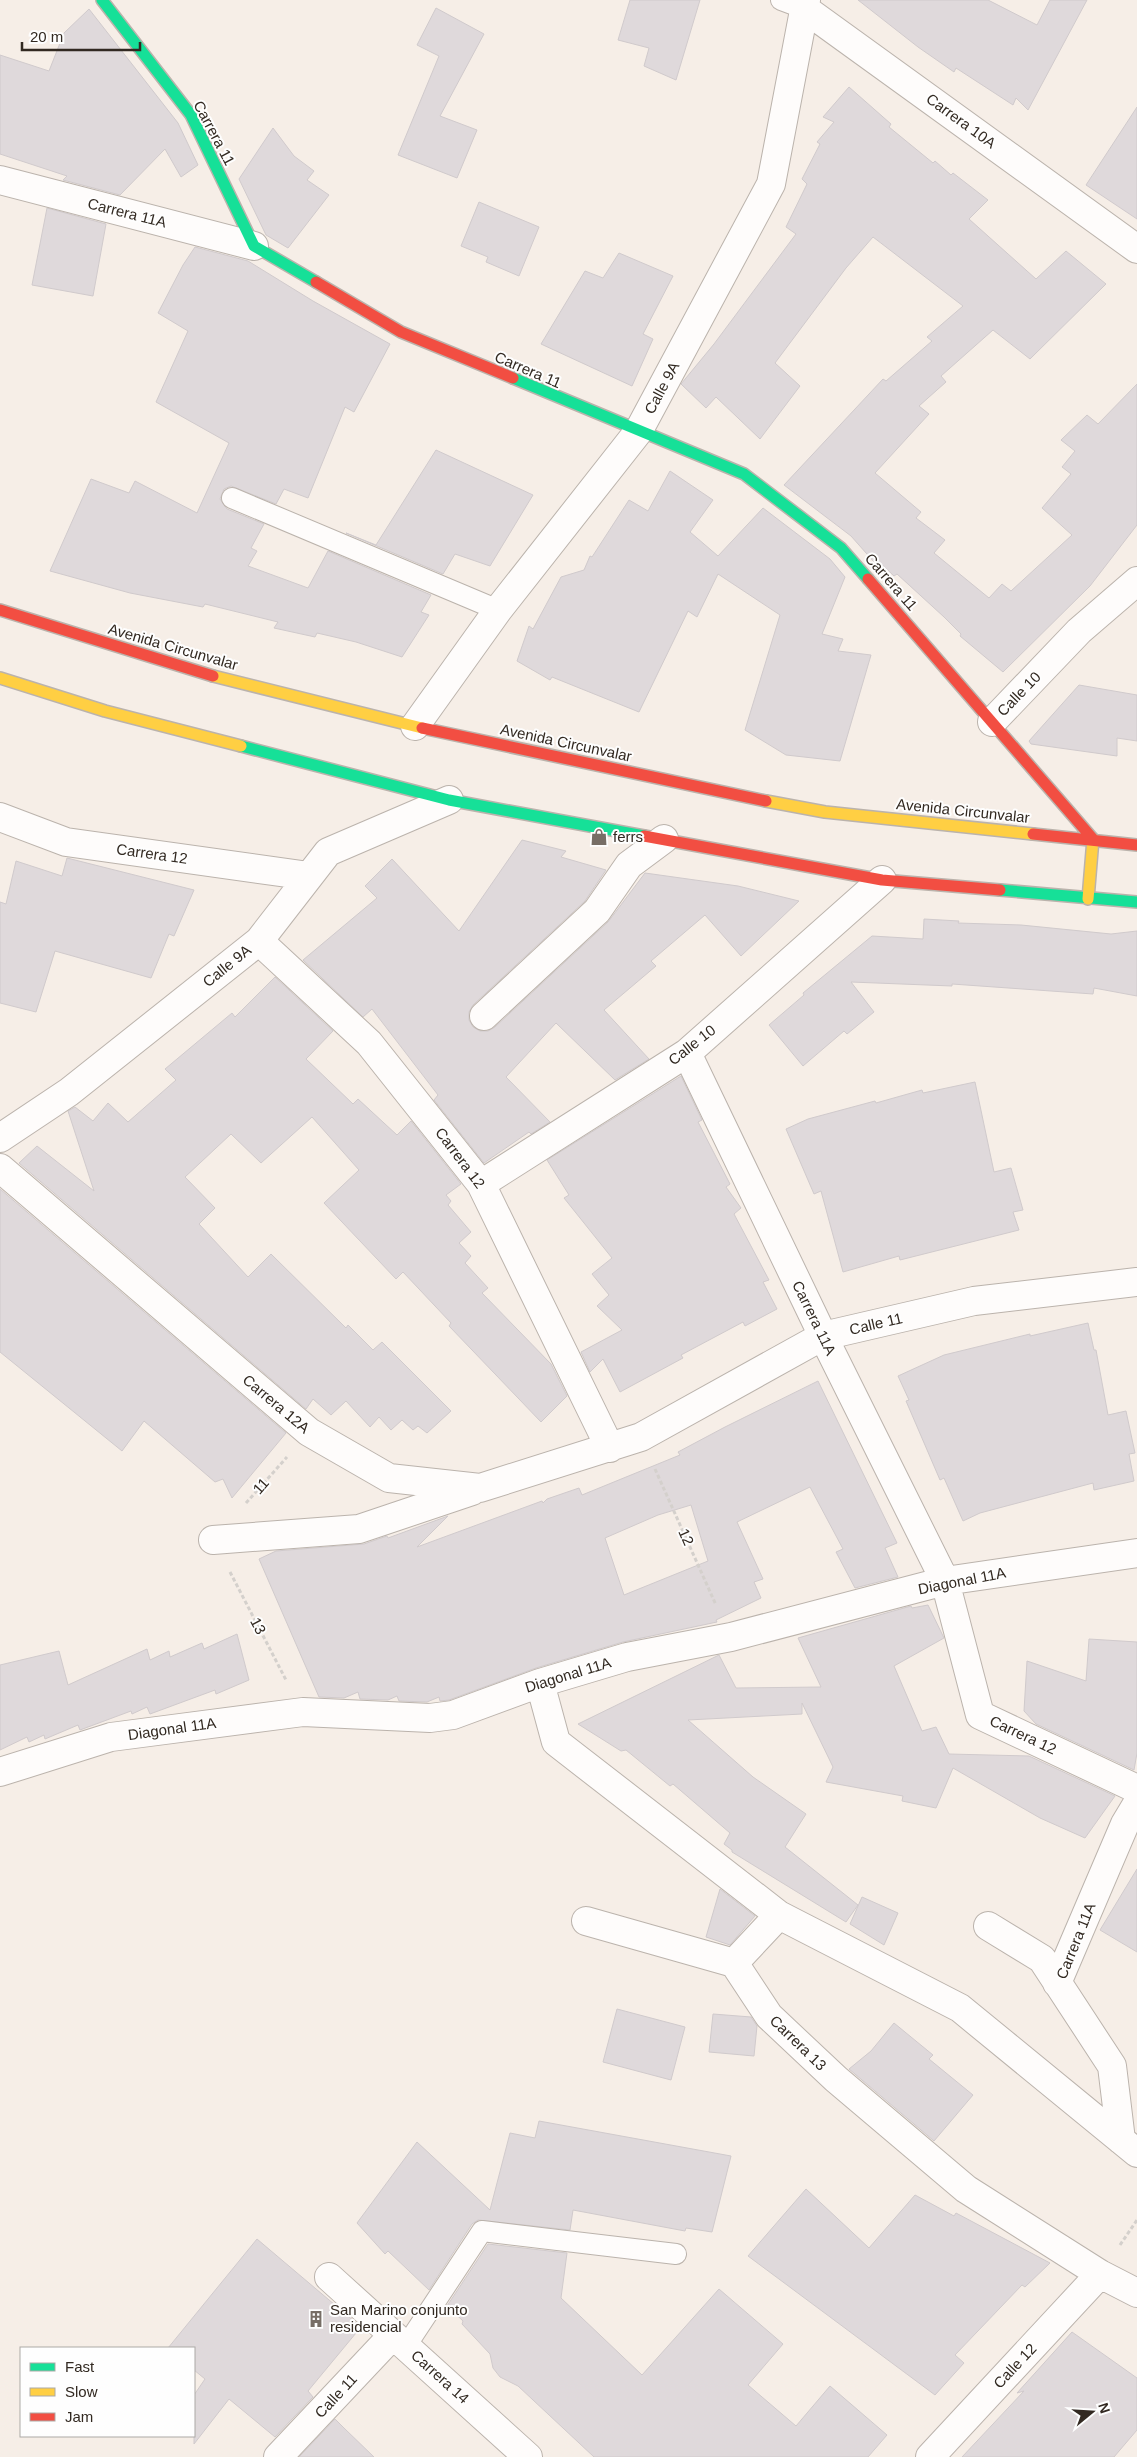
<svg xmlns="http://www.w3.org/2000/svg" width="1137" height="2457" viewBox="0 0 1137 2457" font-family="Helvetica,sans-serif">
	<rect width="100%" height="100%" fill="#f6eee7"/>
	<path fill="#dfd9db" stroke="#d0cacc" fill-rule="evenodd" d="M630,0H700L676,80L644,66L649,48L618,40Z
		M858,0H988L1037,25L1050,0H1087L1028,110L1016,98L1013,105L956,68L954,72L918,47Z
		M436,8L484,34L440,116L477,130L457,178L398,155L439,56L417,45Z
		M89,9L178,123L198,165L181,177L165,149L120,195L63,180L67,176L0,154V55L49,71L64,33Z
		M849,87L891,124L889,127L933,163L935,161L951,175L953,173L988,200L969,219L1036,279L1066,251L1106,284L1030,359L993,330L941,376L946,382L919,406L929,414L875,473L921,512L916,518L945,540L934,553L989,598L1002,584L1011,591L1072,535L1042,508L1071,474L1062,467L1075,451L1061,440L1087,415L1098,424L1137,384V525L1090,586L1003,672L960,636L961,634L944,617L897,574L894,576L876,559L874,562L851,536L784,485L883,379L886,381L932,341L927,337L963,306L873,237L846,268L775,363L800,386L760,439L716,397L706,408L681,384L714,344L796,234L786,227L807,184L802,179L820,144L817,142L834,122L823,117Z
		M1137,107V219L1086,185Z
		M273,128L294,156L314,171L307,180L329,195L288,248L266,235L239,179Z
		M479,202L539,227L519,276L486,262L488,257L461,246Z
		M47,208L106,224L93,296L32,285Z
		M195,247L248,261L313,301L390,344L354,412L345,407L308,498L284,489L276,504L231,486L224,489L220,499L227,509L264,524L251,548L257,551L248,566L308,588L328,551L431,595L421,612L429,615L402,657L356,642L317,633L315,637L274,628L278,622L205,604L203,607L130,593L50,571L91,479L129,493L135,481L197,513L229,443L156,402L188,331L158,313L183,265Z
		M619,253L673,276L643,334L653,339L632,386L541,344L585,271L603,278Z
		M436,450L533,495L490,566L455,554L443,574L346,533L376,545Z
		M670,471L713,500L690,532L718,556L763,508L830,559L845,577L822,634L843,639L838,651L871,655L840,761L786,755L745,730L780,615L718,574L697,617L688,611L639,712L552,677L550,680L517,661L529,626L533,629L561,577L584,570L590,556L592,557L629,500L648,511Z
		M1079,685L1137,695V741L1117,738V756L1031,744L1029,741Z
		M522,840L566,851L561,857L606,870L585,901L473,1005L469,1012V1020L473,1027L480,1031H488L495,1027L608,922L645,873L738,886L799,901L741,956L705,915L651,961L656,966L604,1010L649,1059L615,1080L556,1023L506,1077L550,1122L531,1134L529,1132L484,1163L434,1100L438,1095L372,1009L363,1017L303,960L377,898L365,886L392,859L459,931Z
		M67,858L194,890L174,936L169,934L151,978L55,951L36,1012L0,1003V902L6,904L16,861L62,876Z
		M924,919L959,921L958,923L1021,925L1111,934L1137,931V996L1094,988L1093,994L952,984V986L851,982L874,1012L847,1034L844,1031L803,1066L769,1025L804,995L803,993L872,936L923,939Z
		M275,977L333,1031L306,1059L353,1104L358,1099L397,1135L411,1121L461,1184L446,1195L451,1201L448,1205L471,1232L459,1243L471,1256L465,1263L488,1288L482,1293L551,1364L567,1396L541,1422L449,1326L451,1323L403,1272L396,1279L324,1203L359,1170L312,1117L261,1163L231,1134L185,1177L215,1208L199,1224L248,1277L271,1254L346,1328L348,1325L373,1350L382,1342L451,1411L427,1433L418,1426L413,1430L402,1420L391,1430L379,1417L370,1427L346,1401L331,1415L313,1399L306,1409L19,1163L37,1146L94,1191L68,1111L75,1107L93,1121L108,1103L128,1122L176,1080L165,1069L232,1013L235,1017Z
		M681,1076L702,1120L698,1122L730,1184L726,1187L741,1208L734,1214L769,1280L763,1282L777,1309L745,1326L743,1322L681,1355L683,1358L620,1392L603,1359L590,1372L581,1352L622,1330L597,1306L609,1295L592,1274L612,1258L564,1198L569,1195L547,1160Z
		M975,1082L994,1172L1011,1168L1023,1210L1013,1212L1019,1230L900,1260L899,1256L843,1272L821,1191L814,1194L786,1129L808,1119L875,1101L876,1103L922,1090L923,1093Z
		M0,1189L286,1433L232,1498L223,1479L215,1482L144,1421L122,1451L0,1352Z
		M1088,1323L1094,1350H1096L1108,1415L1126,1411L1135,1453L1129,1454L1134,1481L1094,1490L1093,1483L980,1513L963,1521L944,1478L940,1480L906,1401L909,1400L898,1376L944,1355L1030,1334V1336Z
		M818,1381L897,1543L885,1548L898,1577L855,1588L836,1552L843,1549L810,1487L737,1522L763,1579L754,1582L761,1598L716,1620L717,1622L623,1642L536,1668L449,1700L440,1701L439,1697L427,1702L399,1701L397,1696L388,1700L360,1699L358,1692L344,1698L319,1697L259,1559L276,1551L364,1544L387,1536L388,1538L448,1516L417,1547L542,1501L543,1503L547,1499L579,1488L582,1495L680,1455L678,1452L725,1427ZM691,1505L708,1561L624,1595L605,1538L658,1515Z
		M928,1605L944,1638L894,1666L922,1731L936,1727L949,1754L1029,1756L1115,1796L1085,1838L1040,1818L953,1768L936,1808L902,1801L903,1796L826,1782L833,1767L802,1703V1714L688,1720L753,1777L806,1814L785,1847L858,1905L846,1922L732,1852V1850L724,1844L730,1833L673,1784L670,1786L626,1750L621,1751L578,1724L719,1655L736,1688L821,1687L798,1638L911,1606L912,1608Z
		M237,1634L249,1680L216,1694L215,1690L150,1714L147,1707L132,1714L131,1711L80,1730L78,1725L45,1739L44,1735L29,1742L27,1737L0,1750V1665L59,1651L68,1685L147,1649L150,1660L169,1651L170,1657L202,1643L204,1649Z
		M1089,1639L1137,1642V1753L1134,1770L1036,1724L1024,1711L1027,1661L1086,1681Z
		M1137,1869V1952L1100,1930Z
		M720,1889L755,1916L730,1945L706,1937Z
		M862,1897L898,1913L884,1945L850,1924Z
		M617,2009L685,2027L671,2080L603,2062Z
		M713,2014L751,2017L757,2026L754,2056L709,2052Z
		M894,2023L933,2055L929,2059L973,2095L934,2141L849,2069L871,2051Z
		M539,2121L731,2156L712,2232L686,2228L685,2231L573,2210L570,2230L478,2220L472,2224L429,2290L388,2251L385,2254L357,2223L417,2142L490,2210L510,2133L535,2138Z
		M806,2189L869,2248L915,2195L954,2216L956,2213L1050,2263L1025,2287L1022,2285L955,2355L964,2363L935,2395L748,2256Z
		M257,2239L361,2327L308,2391L313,2397L275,2437L229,2399L194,2444V2395L205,2379L194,2370V2348H168Z
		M488,2244L567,2253L561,2298L642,2375L719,2289L783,2344L748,2385L796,2426L830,2386L887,2435L868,2457H594L518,2386L500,2377L493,2368L490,2354L462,2324L463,2321L447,2306Z
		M1072,2332L1137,2378V2430L1114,2457H962L1024,2391L1017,2393Z
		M335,2419L344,2428L374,2457H299Z"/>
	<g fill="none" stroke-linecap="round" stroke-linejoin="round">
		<g stroke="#bbb3ac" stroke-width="22">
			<path id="lane" d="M781,0L805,9
				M232,498L498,610
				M406,2346L482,2231L676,2254"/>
		</g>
		<g stroke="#bbb3ac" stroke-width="30">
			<path id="street" d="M805,9L1137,249
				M0,180L254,246
				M992,722L1079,631L1137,581
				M415,726L498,610L638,432L771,184L806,0
				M0,817L66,842L309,876
				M259,941L369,1043L481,1184L610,1448
				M484,1016L597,911L629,865L664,839
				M687,1053L823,1336L945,1581L980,1715L1137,1789
				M0,1138L69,1092L259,941L328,852L449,800
				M0,1168L309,1432L389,1478L480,1488L641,1437L823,1336L974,1301L1137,1282
				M481,1184L687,1053L882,880
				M213,1540L359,1529L472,1491
				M540,1683L556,1742L779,1915L960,2008L1137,2153
				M0,1772L111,1737L303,1712L430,1718L453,1715L540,1683L627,1657L731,1637L945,1581L1137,1553
				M586,1921L734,1963
				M988,1926L1042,1959L1112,2066L1121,2140
				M734,1963L769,2016L836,2079L966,2189L1100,2274L1137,2293
				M734,1963L779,1915
				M1057,1983L1125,1824L1137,1804
				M329,2277L528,2457
				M278,2457L393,2335
				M930,2457L1100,2274"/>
		</g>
		<g stroke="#bbb3ac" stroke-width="14">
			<path id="fast" d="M102,0L191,115L254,246L316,282
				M513,378L744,474L841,548L868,579
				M241,746L449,800L644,836
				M1000,890L1137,902"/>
		</g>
		<g stroke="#bbb3ac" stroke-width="14">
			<path id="slow" d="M213,676L422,728
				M0,678L105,711L241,746
				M766,801L825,812L1033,834
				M1088,899L1093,839"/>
		</g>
		<g stroke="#bbb3ac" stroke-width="14">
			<path id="jam" d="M316,282L401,332L513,378
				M868,579L1093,839
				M0,610L213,676
				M422,728L766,801
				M1033,834L1137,845
				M644,836L882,880L1000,890"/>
		</g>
		<path stroke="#d4d0cc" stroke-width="3" stroke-dasharray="4 2.5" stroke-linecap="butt" d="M655,1469L716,1605
			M246,1503L287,1457
			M230,1572L286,1680
			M1120,2245L1137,2220"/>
		<use href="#lane" stroke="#fefcfb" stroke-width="20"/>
		<use href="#street" stroke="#fefcfb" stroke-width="28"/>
		<use href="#fast" stroke="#16e098" stroke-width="11"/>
		<use href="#slow" stroke="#ffcf43" stroke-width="11"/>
		<use href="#jam" stroke="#f24e42" stroke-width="11"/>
	</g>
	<defs>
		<g id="shop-bare" transform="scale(1.35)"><path d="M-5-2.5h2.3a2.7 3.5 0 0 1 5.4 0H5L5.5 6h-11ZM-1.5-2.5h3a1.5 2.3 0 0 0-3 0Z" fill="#776e66" stroke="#fefefe" stroke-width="2.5" paint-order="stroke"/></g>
		<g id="building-bare" transform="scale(1.35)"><path d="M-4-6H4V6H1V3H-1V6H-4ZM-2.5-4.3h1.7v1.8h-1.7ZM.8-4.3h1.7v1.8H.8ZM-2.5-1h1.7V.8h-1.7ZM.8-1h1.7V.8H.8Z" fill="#776e66" stroke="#fefefe" stroke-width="2.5" paint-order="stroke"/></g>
	</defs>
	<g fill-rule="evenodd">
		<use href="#shop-bare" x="599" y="837"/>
		<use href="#building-bare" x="316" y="2319"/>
	</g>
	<g text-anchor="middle" stroke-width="4" stroke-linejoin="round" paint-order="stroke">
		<g font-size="15" fill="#322921" stroke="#fefefe">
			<text transform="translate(961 121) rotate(36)" y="5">Carrera 10A</text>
			<text transform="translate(214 133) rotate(62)" y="5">Carrera 11</text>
			<text transform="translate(127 213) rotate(14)" y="5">Carrera 11A</text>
			<text transform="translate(528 370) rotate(23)" y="5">Carrera 11</text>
			<text transform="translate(662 388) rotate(-62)" y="5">Calle 9A</text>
			<text transform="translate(891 582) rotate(49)" y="5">Carrera 11</text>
			<text transform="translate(173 647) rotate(16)" y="5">Avenida Circunvalar</text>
			<text transform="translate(1019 694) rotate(-46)" y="5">Calle 10</text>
			<text transform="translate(566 743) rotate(12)" y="5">Avenida Circunvalar</text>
			<text transform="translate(963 811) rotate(6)" y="5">Avenida Circunvalar</text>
			<text transform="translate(152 854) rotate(8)" y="5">Carrera 12</text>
			<text transform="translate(227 966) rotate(-39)" y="5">Calle 9A</text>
			<text transform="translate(692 1045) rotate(-38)" y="5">Calle 10</text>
			<text transform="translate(460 1158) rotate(53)" y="5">Carrera 12</text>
			<text transform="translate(814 1318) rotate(64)" y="5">Carrera 11A</text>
			<text transform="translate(876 1324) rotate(-13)" y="5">Calle 11</text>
			<text transform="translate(276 1404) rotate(40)" y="5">Carrera 12A</text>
			<text transform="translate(261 1486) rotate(-48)" y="5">11</text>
			<text transform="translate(686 1537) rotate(66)" y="5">12</text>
			<text transform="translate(962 1581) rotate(-11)" y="5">Diagonal 11A</text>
			<text transform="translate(258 1626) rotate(62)" y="5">13</text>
			<text transform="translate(568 1675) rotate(-17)" y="5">Diagonal 11A</text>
			<text transform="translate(172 1729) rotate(-8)" y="5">Diagonal 11A</text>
			<text transform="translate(1023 1735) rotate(25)" y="5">Carrera 12</text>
			<text transform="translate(1076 1941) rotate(-68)" y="5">Carrera 11A</text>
			<text transform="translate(798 2043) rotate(44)" y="5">Carrera 13</text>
			<text transform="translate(1015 2366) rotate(-47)" y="5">Calle 12</text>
			<text transform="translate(440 2377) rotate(42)" y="5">Carrera 14</text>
			<text transform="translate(336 2396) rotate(-47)" y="5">Calle 11</text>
		</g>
		<g font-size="15" fill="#322921" stroke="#fefefe" text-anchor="start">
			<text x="613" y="842">ferrs</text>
			<text x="330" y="2315">San Marino conjunto<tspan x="330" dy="17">residencial</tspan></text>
		</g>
	</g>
	<rect x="20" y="2347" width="175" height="90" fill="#fefefe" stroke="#aca9a6"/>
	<rect x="30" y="2363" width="25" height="8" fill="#16e098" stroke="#aca9a6"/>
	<text x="65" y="2372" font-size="15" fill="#322921">Fast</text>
	<rect x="30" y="2388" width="25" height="8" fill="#ffcf43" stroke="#aca9a6"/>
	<text x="65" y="2397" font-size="15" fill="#322921">Slow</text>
	<rect x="30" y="2413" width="25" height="8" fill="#f24e42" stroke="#aca9a6"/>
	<text x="65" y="2422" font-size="15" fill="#322921">Jam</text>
	<g transform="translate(1092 2412) rotate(72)" stroke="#fefefe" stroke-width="4" paint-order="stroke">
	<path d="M0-4L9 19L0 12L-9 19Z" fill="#322921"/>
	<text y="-8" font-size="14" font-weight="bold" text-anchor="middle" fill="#322921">N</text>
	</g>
	<path d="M22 42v8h118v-8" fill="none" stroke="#322921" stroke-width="2.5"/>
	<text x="30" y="42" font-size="15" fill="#322921" stroke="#fefefe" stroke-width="4" paint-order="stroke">20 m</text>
</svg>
